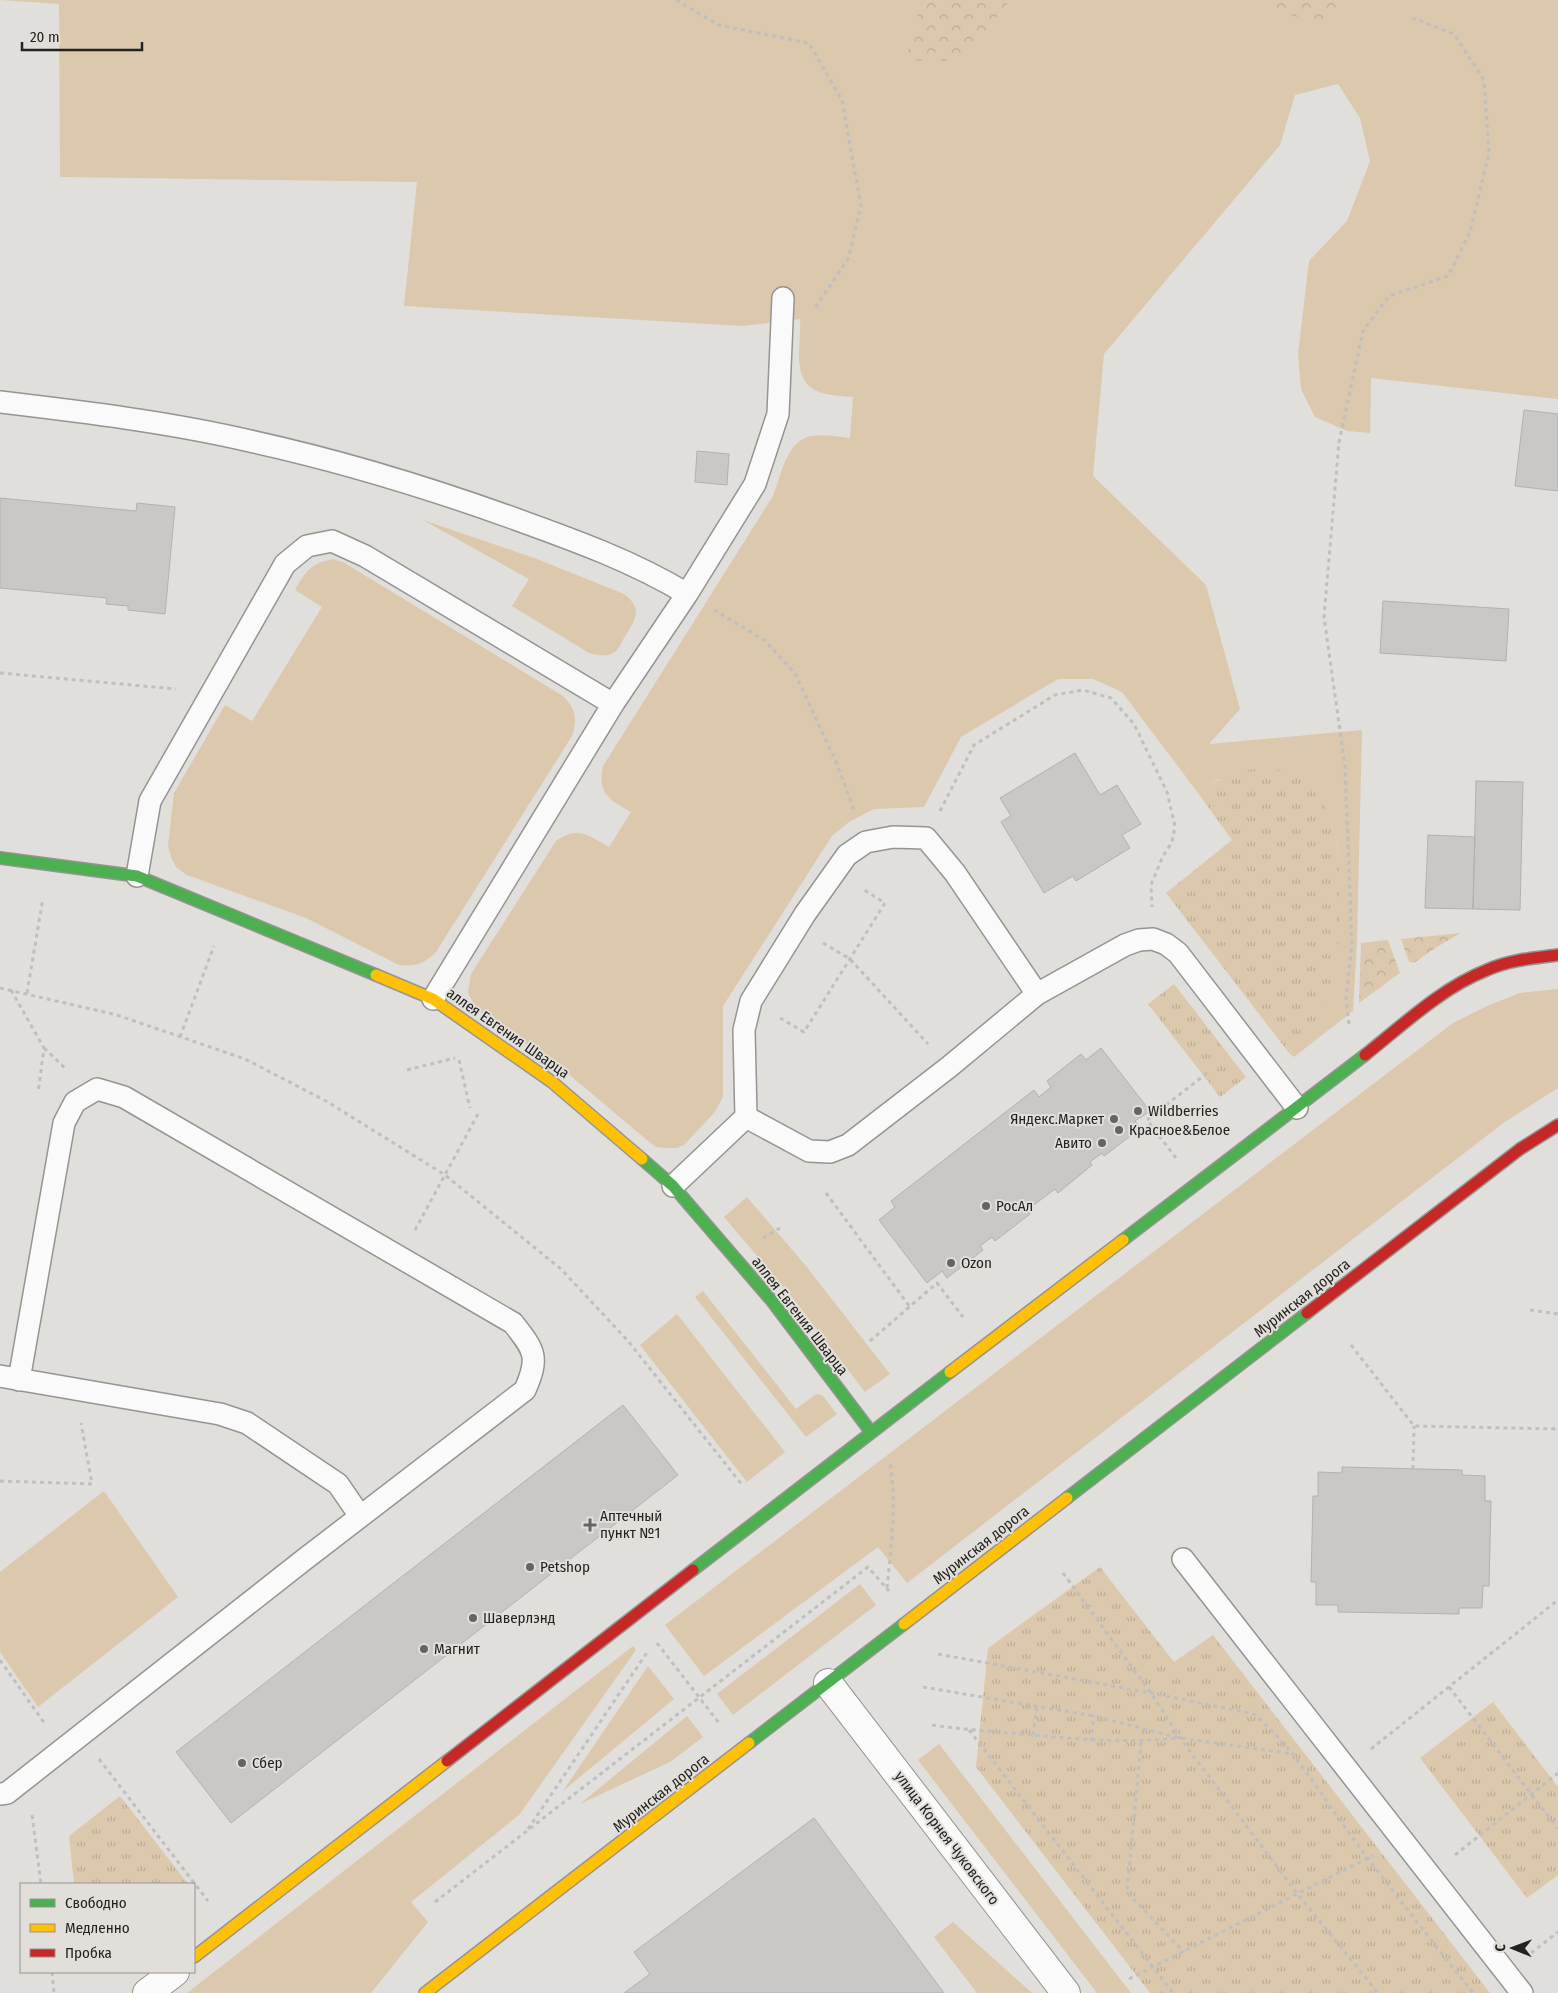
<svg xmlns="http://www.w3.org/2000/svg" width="1558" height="1993" viewBox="0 0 1558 1993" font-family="'Fira Sans Condensed',sans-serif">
	<defs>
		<pattern id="forest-crowns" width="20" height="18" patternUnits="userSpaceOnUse" patternTransform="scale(1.25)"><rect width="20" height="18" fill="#dcc8ac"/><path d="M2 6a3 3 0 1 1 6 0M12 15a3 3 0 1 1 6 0" fill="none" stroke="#bcac94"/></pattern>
		<pattern id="park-tufts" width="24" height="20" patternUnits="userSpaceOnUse" patternTransform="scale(1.25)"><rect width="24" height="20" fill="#dcc8ac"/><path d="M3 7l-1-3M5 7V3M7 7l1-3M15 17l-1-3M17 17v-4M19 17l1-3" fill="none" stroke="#bcac94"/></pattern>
	</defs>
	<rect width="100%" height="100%" fill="#e1dfdc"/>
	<path fill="#dcc8ac" d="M0,0H929L919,11L964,61L1010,0H1255L1268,9L1341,13L1345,0H1558V399L1371,378L1370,433L1347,431L1315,417L1301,389L1298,354L1309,261L1347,221L1370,161L1360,118L1338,84L1295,95L1280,145L1104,354L1093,476L1206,585L1240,709L1209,744L1362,730L1357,943L1353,1011L1294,1057L1289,1053L1313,1026L1340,930V873L1335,834L1321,794L1218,779L1198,793L1122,692L1093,679H1058L961,737L924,807L874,809L849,822L832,836L723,1006V1097L714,1113L684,1145L676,1148H666L656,1147L648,1141L559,1066L475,1008L468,992L471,974L556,841C579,825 589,836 609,847L631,812C609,800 597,793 603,766L773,496C781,476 786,441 811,436C823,434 838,437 850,438L853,397C843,396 832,396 822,393C789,383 802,345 800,319L743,326L404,306L417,182L60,177L59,4Z
		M423,520L537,559L624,594C644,609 635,620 624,638C622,642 619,648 616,651C608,658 597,655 589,653L512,606L529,579Z
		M333,559L343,562L563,696C575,708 578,719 572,736L436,952C425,963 416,967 399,965L306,918L187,875L176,867L171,857L168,846L174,793L225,705L252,721L322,607L295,590C306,571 310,564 333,559Z
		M1558,989V1088L1502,1124L907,1583L878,1547L704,1676L665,1625L1453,1023L1487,1006L1520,993Z
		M747,1197L806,1266L890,1374L865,1392L792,1297L724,1217Z
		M703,1291L796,1409L815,1395L819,1394L823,1396L837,1414L806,1437L695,1297Z
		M677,1314L785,1452L747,1482L640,1345Z
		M104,1491L178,1597L38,1707L0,1652V1572Z
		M860,1584L876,1605L733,1715L717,1694Z
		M633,1646L636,1650L519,1815L411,1902L428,1922L371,1993H187Z
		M648,1666L674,1699L563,1791Z
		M687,1716L703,1737L670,1762L580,1804Z
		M939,1744L1131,1993H1097L918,1760Z
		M953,1922L1032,1993H977L934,1937Z"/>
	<path fill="url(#forest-crowns)" d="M929,0H1010L964,61H905L919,11Z
		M1255,0H1345L1341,13L1313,21L1268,9Z
		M1461,933L1435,948L1414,963L1409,962L1401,939Z
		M1388,940L1400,973L1359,1003L1361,943Z"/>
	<path fill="url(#park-tufts)" d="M1270,767L1296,776L1321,794L1335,834L1340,873V930L1333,981L1313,1026L1289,1053L1166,893L1232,840L1198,793C1225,773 1237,771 1270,767Z
		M1174,984L1246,1077L1220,1097L1148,1004Z
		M1100,1567L1174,1662L1213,1635L1490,1993H1150L976,1767L988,1648Z
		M1493,1702L1558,1787V1875L1527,1898L1420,1758Z
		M120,1796L188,1884H74L69,1836Z"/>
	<path fill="#cac8c6" stroke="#b2b1af" d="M1524,410L1558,414V491L1515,486Z
		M697,451L729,454L727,485L695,482Z
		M0,498L136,511L137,503L175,507L165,614L128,610V606L106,604L107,598L0,588Z
		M1383,601L1509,609L1506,661L1380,653Z
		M1075,753L1100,795L1117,785L1141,824L1122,835L1130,848L1076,881L1073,876L1044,893L1001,822L1011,816L1000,798Z
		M1476,781L1523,782L1520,910L1473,909Z
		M1428,835L1475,837L1473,909L1425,908Z
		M1101,1048L1150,1111L1135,1121L1141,1128L1104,1156L1102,1153L1090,1162L1092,1165L1058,1193L1055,1189L1027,1210L1030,1214L995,1241L992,1237L980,1246L983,1250L947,1278L942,1271L927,1283L879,1220L895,1207L891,1201L1034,1090L1039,1097L1051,1087L1047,1081L1081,1054L1086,1060Z
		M623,1405L678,1475L231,1823L176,1752Z
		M1342,1467L1462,1470V1475L1485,1476V1501H1491L1489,1586H1483L1482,1608H1459V1614L1338,1612V1605H1316V1582H1311L1313,1496H1318V1472L1342,1473Z
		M814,1818L944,1993H624L650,1974L634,1952Z"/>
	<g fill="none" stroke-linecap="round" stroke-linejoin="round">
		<g stroke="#969492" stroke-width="24">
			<path id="lane" d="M0,402C84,412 168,422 250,441C337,460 423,486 507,516C568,538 631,560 687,594
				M137,876L150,801L285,564L307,546L332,541L365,556L613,704
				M433,999L613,704L687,594L755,484L778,414L783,298
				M746,1117L809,1151L830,1152L848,1145L949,1067L1037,994L1125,945L1139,940L1153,939L1166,944L1178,953L1297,1108
				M673,1186L746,1117L744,1030L751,1001L805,914L847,855L866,842L893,837L926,838L955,873L1037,994
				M0,1376L220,1414L247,1423L338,1484L360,1516
				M1183,1559L1522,1993
				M0,1794L7,1793L305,1559L525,1390C540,1356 534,1350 513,1323L124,1097L97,1089L75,1102L64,1123L19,1380"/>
		</g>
		<g stroke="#969492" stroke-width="30">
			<path id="street" d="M828,1683L1066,1993
				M147,1993L175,1972"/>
		</g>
		<g stroke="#969492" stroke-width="14">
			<path id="fast" d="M0,858L137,876L376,975
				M642,1159L673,1186L772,1301L871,1432
				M1123,1240L1365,1055
				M1067,1498L1307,1313
				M693,1570L950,1372
				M749,1743L904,1624"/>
		</g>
		<g stroke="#969492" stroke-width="14">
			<path id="slow" d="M376,975L433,999L552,1082L642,1159
				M950,1372L1123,1240
				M904,1624L1067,1498
				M194,1957L447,1761
				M425,1993L749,1743"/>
		</g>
		<g stroke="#969492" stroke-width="14">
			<path id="jam" d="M1365,1055C1403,1025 1441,988 1487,970C1509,960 1534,958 1558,955
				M1307,1313L1520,1149L1558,1125
				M447,1761L693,1570"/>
		</g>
		<path stroke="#c0bfbf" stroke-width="3" stroke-dasharray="4 4" stroke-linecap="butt" d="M676,0L719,25L809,43L842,100L861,206L848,259L815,308
			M714,610L764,640L795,673L837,764L855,813
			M0,673L176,689
			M940,811L974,745L1055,695L1083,690L1111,698L1134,724L1167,792L1175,826L1172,842L1162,858L1151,885L1152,907
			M823,943L850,959L928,1044
			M0,988L117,1015L245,1059L326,1101L445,1175L561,1269L628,1341L743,1486
			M11,990L44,1048L38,1093
			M27,993L43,898
			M780,1018L804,1032L885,903L861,888
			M1349,1024L1346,998L1352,945L1345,766L1324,617L1339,442L1363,331L1389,296L1448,276L1470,232L1489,153L1484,80L1454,34L1413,18
			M180,1037L214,946
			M44,1048L67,1070
			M459,1060L470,1108
			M407,1070L455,1058
			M1176,1158L1147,1120L1207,1073
			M826,1193L910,1307
			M415,1230L478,1114
			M763,1238L780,1228
			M1530,1310L1558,1314
			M870,1341L937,1283L963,1317
			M1351,1345L1414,1426L1558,1429
			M1413,1469L1414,1426
			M0,1481L92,1484L81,1423
			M1063,1573L1151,1693L1180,1738L1297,1893L1378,1993
			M887,1588C891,1547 897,1504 890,1463
			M657,1643L719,1723
			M938,1654L1151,1693L1254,1714C1292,1746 1320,1793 1349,1833C1389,1887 1431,1940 1473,1993
			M0,1660L45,1724
			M923,1687L1094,1716L1180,1738L1294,1754
			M1449,1687L1558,1829
			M932,1725C966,1730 1000,1732 1035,1735C1083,1740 1128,1743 1177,1738
			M969,1730L1173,1993
			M1033,1735L1037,1706
			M1091,1741L1094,1716
			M1141,1742L1127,1892L1184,1952
			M1371,1749L1558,1600
			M99,1759L208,1901
			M32,1815L41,1884
			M528,1829L648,1651
			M1455,1855L1558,1773
			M435,1902L868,1567L889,1591
			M1531,1953L1558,1932
			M52,1972L54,1993
			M1129,1979L1374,1855"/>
		<use href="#lane" stroke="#fafafa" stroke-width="21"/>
		<use href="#street" stroke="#fafafa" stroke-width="28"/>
		<use href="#fast" stroke="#4caf50" stroke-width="11"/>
		<use href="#slow" stroke="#ffc107" stroke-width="11"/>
		<use href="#jam" stroke="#c62828" stroke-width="11"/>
	</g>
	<g fill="#666462" stroke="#e2dfdb" stroke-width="2">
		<circle cx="1138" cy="1111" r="5"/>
		<circle cx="1114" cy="1119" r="5"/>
		<circle cx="1119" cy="1130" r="5"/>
		<circle cx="1102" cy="1143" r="5"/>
		<circle cx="986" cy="1206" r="5"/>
		<circle cx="951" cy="1263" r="5"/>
		<path d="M587.5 1517.5h5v5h5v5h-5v5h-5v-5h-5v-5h5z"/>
		<circle cx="530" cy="1567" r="5"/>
		<circle cx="473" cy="1618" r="5"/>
		<circle cx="424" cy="1649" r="5"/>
		<circle cx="242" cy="1763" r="5"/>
	</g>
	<g text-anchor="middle" stroke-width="4" stroke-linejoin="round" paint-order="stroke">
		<g font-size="15" fill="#232221" stroke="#e2dfdb">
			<text transform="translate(508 1033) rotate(35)" y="5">аллея Евгения Шварца</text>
			<text transform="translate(1302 1298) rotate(-38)" y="5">Муринская дорога</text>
			<text transform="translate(800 1316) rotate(52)" y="5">аллея Евгения Шварца</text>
			<text transform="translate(981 1545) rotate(-38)" y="5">Муринская дорога</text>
			<text transform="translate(661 1793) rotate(-38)" y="5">Муринская дорога</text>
			<text transform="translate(947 1838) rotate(53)" y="5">улица Корнея Чуковского</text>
		</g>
		<g font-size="15" fill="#232221" stroke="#e2dfdb" text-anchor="start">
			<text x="1148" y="1116">Wildberries</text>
			<text x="1104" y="1124" text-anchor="end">Яндекс.Маркет</text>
			<text x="1129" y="1135">Красное&amp;Белое</text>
			<text x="1092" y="1148" text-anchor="end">Авито</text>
			<text x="996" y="1211">РосАл</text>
			<text x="961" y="1268">Ozon</text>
			<text x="600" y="1521">Аптечный<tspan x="600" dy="17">пункт №1</tspan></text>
			<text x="540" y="1572">Petshop</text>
			<text x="483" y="1623">Шаверлэнд</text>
			<text x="434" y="1654">Магнит</text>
			<text x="252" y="1768">Сбер</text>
		</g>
	</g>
	<rect x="20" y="1883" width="175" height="90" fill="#e2dfdb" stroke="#969391"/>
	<rect x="30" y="1899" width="25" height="8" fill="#4caf50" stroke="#969391"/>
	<text x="65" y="1908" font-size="15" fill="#232221">Свободно</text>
	<rect x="30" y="1924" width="25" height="8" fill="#ffc107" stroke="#969391"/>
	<text x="65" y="1933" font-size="15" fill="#232221">Медленно</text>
	<rect x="30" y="1949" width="25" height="8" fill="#c62828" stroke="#969391"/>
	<text x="65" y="1958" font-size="15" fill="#232221">Пробка</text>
	<g transform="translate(1513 1948) rotate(271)" stroke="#e2dfdb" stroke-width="4" paint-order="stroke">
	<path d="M0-4L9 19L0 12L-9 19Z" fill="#232221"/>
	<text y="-8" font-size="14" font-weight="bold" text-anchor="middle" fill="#232221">С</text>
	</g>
	<path d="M22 42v8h120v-8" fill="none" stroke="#232221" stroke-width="2.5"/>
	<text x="30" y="42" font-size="15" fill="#232221" stroke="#e2dfdb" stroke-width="4" paint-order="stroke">20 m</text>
</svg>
